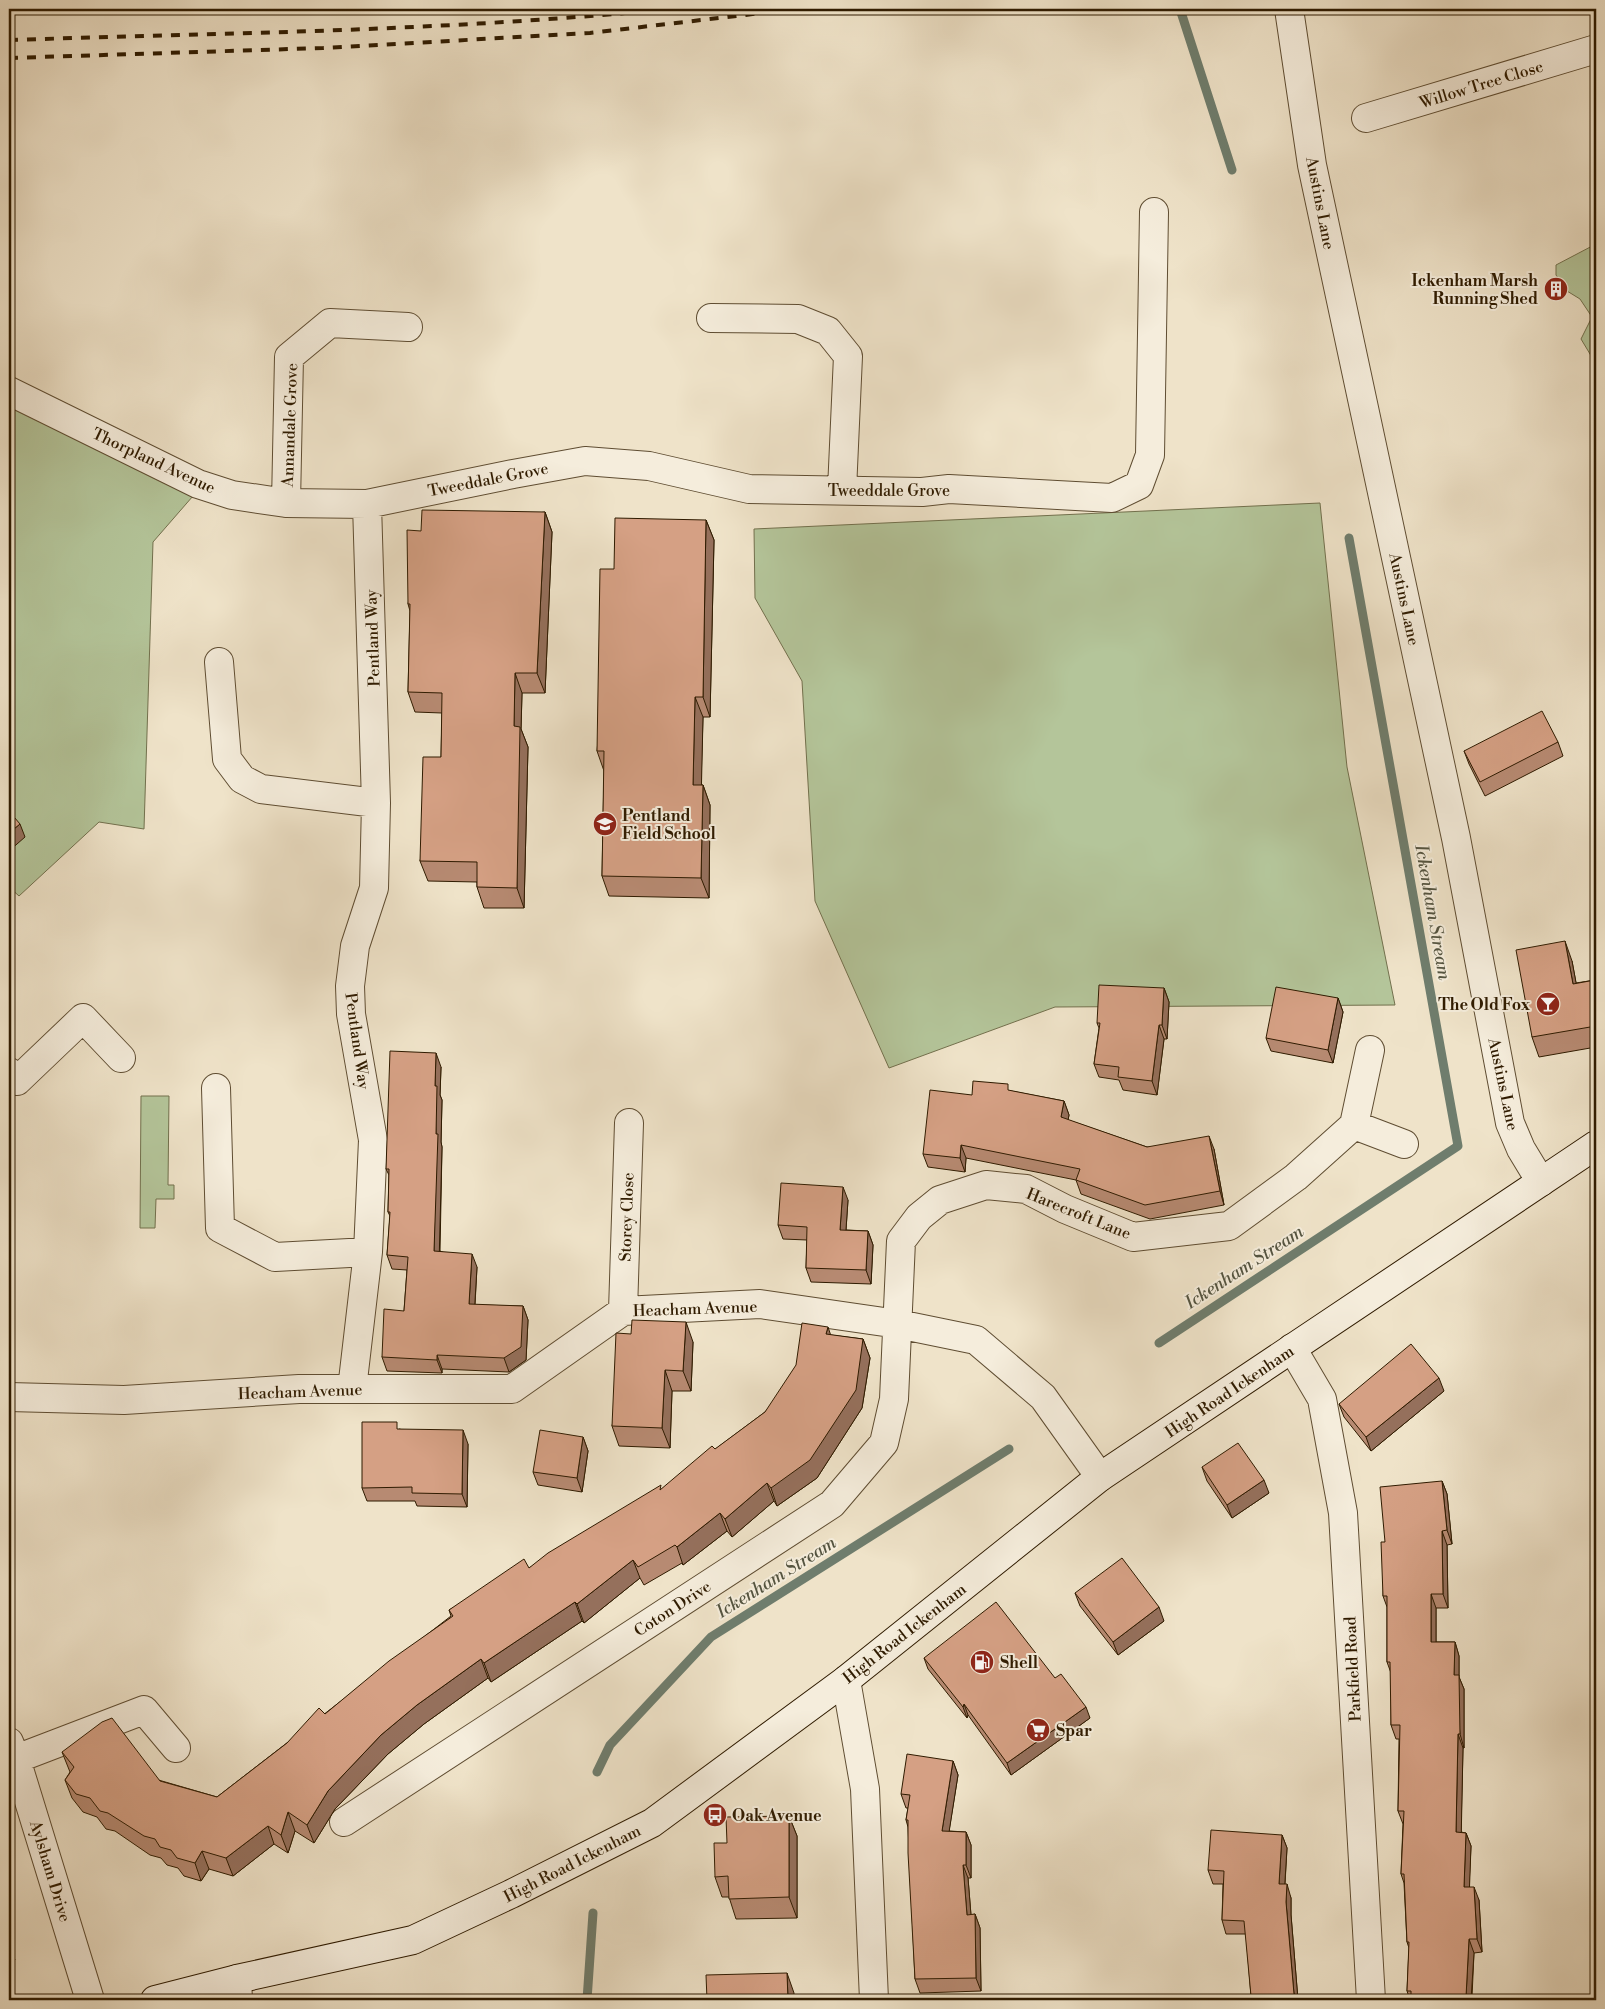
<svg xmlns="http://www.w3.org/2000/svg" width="1605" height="2009" viewBox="0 0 1605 2009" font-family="'Libre Bodoni',serif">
	<rect width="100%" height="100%" fill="#efe3c9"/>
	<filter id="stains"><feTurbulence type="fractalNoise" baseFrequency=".004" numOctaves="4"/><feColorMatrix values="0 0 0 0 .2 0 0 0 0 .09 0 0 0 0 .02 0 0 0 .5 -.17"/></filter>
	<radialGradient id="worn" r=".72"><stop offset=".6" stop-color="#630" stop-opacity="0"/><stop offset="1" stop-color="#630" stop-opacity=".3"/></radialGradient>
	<path fill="#b4c59a" stroke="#72704d" d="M1596,244V364L1581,339L1592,317L1580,299L1567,291L1556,275V265Z
		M9,404L193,496L153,542L144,829L99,822L19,896L9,887Z
		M1320,503L1347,767L1395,1005L1055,1007L889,1068L815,901L802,681L755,598L754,529Z
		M141,1096H169L168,1185H174V1199H156L155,1228H140Z"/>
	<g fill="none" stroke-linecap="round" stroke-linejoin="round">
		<path stroke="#6f7d6d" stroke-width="9" d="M1180,9L1232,170
			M1159,1343L1458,1146L1349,538
			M597,1772L610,1745L711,1637L1009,1449
			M587,2000L593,1913"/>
		<g stroke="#5f4d32" stroke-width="30">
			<path id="street" d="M1289,9L1312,165L1456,838L1510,1123L1521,1149L1541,1182
				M1366,118L1596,49
				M711,318L798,319L828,331L848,356L842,490
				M9,391L198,484L232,495L286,503L367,504L513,474L585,461L649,466L749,489L922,492L949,489L1112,498L1139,485L1150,455L1154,212
				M286,503L289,357L330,323L408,327
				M219,662L227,759L242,779L261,789L376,803
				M9,1072L17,1081L83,1018L121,1058
				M216,1088L220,1228L275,1257L368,1252
				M1354,1125L1404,1144
				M623,1311L629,1123
				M1292,1348L1322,1399L1343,1513L1371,2000
				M352,1389L368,1252L373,1140L351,1014L350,986L355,946L374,888L376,803L367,504
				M9,1397L124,1400L299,1389H512L623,1311L760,1304L898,1324L976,1340L1043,1397L1100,1477
				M846,1680L865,1789L874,2000
				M9,1742L16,1759L90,2000
				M16,1759L144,1710L176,1748
				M344,1822L832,1504L884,1443L894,1399L901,1241L919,1217L940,1200L986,1185L1026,1189L1065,1209L1133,1237L1229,1226L1296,1177L1354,1125L1370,1050
				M237,1979L238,2000"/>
		</g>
		<g stroke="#2f1b00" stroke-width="30">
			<path id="secondary" d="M155,2000L237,1979L413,1940L511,1894L652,1823L846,1680L1100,1477L1596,1145"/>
		</g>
		<use href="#street" stroke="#f5eddc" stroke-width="28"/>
		<use href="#secondary" stroke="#f5eddc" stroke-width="28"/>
		<path stroke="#2f1b00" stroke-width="4" stroke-dasharray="9 9" stroke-linecap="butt" d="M9,40C228,33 448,31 667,9
			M9,58L323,48L590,33L796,9"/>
	</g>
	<path fill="#b78a72" stroke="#2f1b00" d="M545,512L552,532L545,693H522L521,729L528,747L524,908H484L477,887V882L428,881L420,861L441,757L442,713L415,712L408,692L410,611L408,604L421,531Z
		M706,520L714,540L710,717H703L701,785H703L710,805L709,898L609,896L602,876L604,771L597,751L614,569Z
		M1558,742L1563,756L1485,796L1469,764L1464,751Z
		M1572,961L1576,983L1595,980L1596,982V1047L1539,1057L1532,1037Z
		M1164,988L1169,1002L1167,1039H1164L1157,1095L1123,1090L1119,1080L1099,1077L1094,1064L1099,1028L1097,1023Z
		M1338,998L1343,1012L1333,1063L1271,1051L1266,1038Z
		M441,1067L440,1095L442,1100L441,1142L442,1147L440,1251L477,1267L475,1305L523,1306L528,1320L526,1360L509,1372L442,1369V1373L387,1371L382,1357L404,1311L407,1270L392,1269L387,1255L390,1216L388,1212L389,1175L386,1169Z
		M1011,1091L1064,1101L1069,1115L1068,1120L1147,1147L1214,1149L1224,1205L1150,1219L1081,1194L1076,1180L966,1158L965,1172L928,1167L923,1154L972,1095Z
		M848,1200L846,1230L868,1231L873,1245L871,1284L811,1282L806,1268L807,1240L783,1239L778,1225Z
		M631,1334L693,1342L691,1391H672L670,1448L619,1446L612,1426Z
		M830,1335L863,1339L870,1358L862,1408L817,1478L777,1506L774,1501L732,1537L727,1531L683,1565L682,1563L644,1585L640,1578L584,1623L582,1621L491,1682L488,1678L424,1724L388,1754L335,1809L314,1843L295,1831L288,1853L274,1844L233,1876L209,1869L201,1881L184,1876L178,1868L167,1865L161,1858L150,1855L115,1831L106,1829L97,1817L83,1812L72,1798L65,1780L70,1772L62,1752L217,1797L451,1616L449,1610L529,1568L662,1489L765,1412Z
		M1444,1391L1371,1451L1344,1417L1339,1404Z
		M399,1429L468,1444L467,1507L417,1506L415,1501H367L362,1488Z
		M583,1437L588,1451L582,1492L538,1485L533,1472Z
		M1202,1467L1269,1493L1232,1518L1207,1481Z
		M1442,1481L1447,1494L1452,1544L1447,1545L1448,1608H1436V1642H1455L1459,1656V1677L1464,1689V1748H1463L1461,1832L1466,1833L1471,1846L1469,1887L1479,1900L1482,1952L1474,1953L1472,1997L1475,2000H1410L1407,1991L1409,1948L1407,1942L1404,1883L1401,1874L1403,1824L1398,1811L1399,1739H1396L1391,1725V1673L1387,1662V1607L1383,1596L1385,1542Z
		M1075,1593L1164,1621L1118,1655L1080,1606Z
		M924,1658L1055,1678L1090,1718L1011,1775L968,1715L967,1718L928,1669Z
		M953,1761L958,1775L949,1831L966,1832L971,1845V1878H968L971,1915L975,1914L980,1928L981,1991L920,1993L915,1979L908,1827L906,1820L908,1808H906L901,1794Z
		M789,1816L797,1836V1918L736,1919L729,1897H722L715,1877L727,1843Z
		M1282,1835L1287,1848L1285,1884L1291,1898V1915L1298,2000H1241L1251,1996L1246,1934H1226L1222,1920L1223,1884H1213L1208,1870Z
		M9,1942L15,1960L9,1963Z"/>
	<path fill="#95705c" stroke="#2f1b00" d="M545,512L552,532L545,693L537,673Z
		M706,520L714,540L710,717L703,697Z
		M515,673L522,693L521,729L528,747L524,908L517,888L514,726Z
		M695,697L703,717L701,805L693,785Z
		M703,785L710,805L709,898L701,878Z
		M20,824L25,837L9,851V833Z
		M1565,941L1572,961L1580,1004L1573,984Z
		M1164,988L1169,1002L1167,1039L1162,1025Z
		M1338,998L1343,1012L1333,1063L1328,1050Z
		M1159,1025L1164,1039L1157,1095L1152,1081Z
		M436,1053L441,1067L440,1095L442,1100L441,1142L442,1147L439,1265L434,1251L436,1134L435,1086Z
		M1064,1101L1069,1115L1066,1131L1061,1117Z
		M1209,1136L1214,1149L1224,1205L1220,1191Z
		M961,1145L966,1158L965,1172L960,1158Z
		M843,1187L848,1200L845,1244L840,1230Z
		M868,1231L873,1245L871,1284L866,1270Z
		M472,1254L477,1267L474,1318L469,1304Z
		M523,1306L528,1320L526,1360L509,1372L504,1358Z
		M686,1322L693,1342L691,1391L683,1371Z
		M828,1327L834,1345L826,1334Z
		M863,1339L870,1358L862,1408L817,1478L777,1506L771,1488Z
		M437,1355L442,1369V1373L437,1360Z
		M665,1370L672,1391L670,1448L662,1428Z
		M1439,1378L1444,1391L1371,1451L1366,1437Z
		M463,1430L468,1444L467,1507L462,1494Z
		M583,1437L588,1451L582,1492L577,1478Z
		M1264,1480L1269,1493L1232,1518L1227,1505Z
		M1442,1481L1447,1494L1452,1544L1447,1530Z
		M767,1483L774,1501L732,1537L725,1519Z
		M720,1513L727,1531L683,1565L677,1547Z
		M1442,1531L1447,1545L1448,1608L1443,1594Z
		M633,1560L640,1578L584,1623L577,1604Z
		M1431,1594L1436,1608V1655L1431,1642Z
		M575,1602L582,1621L491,1682L484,1663Z
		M1159,1607L1164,1621L1118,1655L1113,1642Z
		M1455,1642L1459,1656V1677L1464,1689V1748L1460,1734L1454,1675Z
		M481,1659L488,1678L424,1724L388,1754L335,1809L314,1843L307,1825L328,1791L381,1735L417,1705Z
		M964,1704L968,1715L967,1718L963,1707Z
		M1086,1707L1090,1718L1011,1775L1007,1763Z
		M1458,1734L1463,1748L1461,1846L1456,1832Z
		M953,1761L958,1775L947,1845L942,1831Z
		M288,1812L295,1831L288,1853L281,1835Z
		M789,1816L797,1836V1918L789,1897Z
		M268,1826L274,1844L233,1876L226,1858Z
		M966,1832L971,1845V1878L966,1865Z
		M1466,1833L1471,1846L1469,1901L1464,1887Z
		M1282,1835L1287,1848L1284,1897L1279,1884Z
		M202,1851L209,1869L201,1881L195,1863Z
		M963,1865L968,1878L972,1928L967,1915Z
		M1287,1884L1291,1898V1915L1298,2000H1295L1294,1994L1286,1902Z
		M1474,1887L1479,1900L1482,1952L1477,1939Z
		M975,1914L980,1928L981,1991L976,1978Z
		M1469,1939L1474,1953L1471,2000L1466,1997Z
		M787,1973L794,1993V2000H788Z"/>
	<path fill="#d5a084" stroke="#2f1b00" d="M422,510L545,512L537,673H515L514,726L520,727L517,888L477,887V862L420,861L423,757H441L442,693L408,692L410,604H408L407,530L421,531Z
		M615,518L706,520L703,697H695L693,785H703L701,878L602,876L604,751H597L600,569H614Z
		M1542,711L1558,742L1480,782L1464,751Z
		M9,811L20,824L9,833Z
		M1565,941L1573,984L1595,980L1596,985V1026L1532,1037L1516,950Z
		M1099,985L1164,988L1162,1025H1159L1152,1081L1118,1077L1119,1067L1094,1064L1100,1023H1097Z
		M1276,987L1338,998L1328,1050L1266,1038Z
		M390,1051L436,1053L435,1086H437L436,1134H438L434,1251L472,1254L469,1304L523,1306L521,1347L504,1358L437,1355V1360L382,1357L384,1309L404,1311L408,1257L387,1255L390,1212H388L389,1169H386Z
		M973,1081L1008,1084V1090L1064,1101L1061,1117L1147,1147L1209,1136L1220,1191L1145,1205L1076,1180L1080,1169L961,1145L960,1158L923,1154L930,1090L972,1095Z
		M781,1183L843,1187L840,1230L868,1231L866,1270L806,1268L807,1227L778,1225Z
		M632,1320L686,1322L683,1371L665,1370L662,1428L612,1426L616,1333L631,1334Z
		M802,1323L828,1327L826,1334L863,1339L856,1390L810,1460L771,1488L767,1483L725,1519L720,1513L677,1547L675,1545L638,1567L633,1560L577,1604L575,1602L484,1663L481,1659L417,1705L381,1735L328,1791L307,1825L288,1812L281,1835L268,1826L226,1858L202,1851L195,1863L177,1858L171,1850L160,1847L155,1839L144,1836L108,1813L100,1811L90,1798L76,1794L65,1780L74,1767L62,1752L102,1722L112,1718L160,1781L217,1797L287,1743L319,1708L325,1714L389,1661L453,1616L449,1610L524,1559L529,1568L548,1553L661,1485L660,1490L712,1446L715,1449L765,1412L796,1365Z
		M1411,1344L1439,1378L1366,1437L1339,1404Z
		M362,1422H397V1429L463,1430L462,1494L412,1493V1487L362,1488Z
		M540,1430L583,1437L577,1478L533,1472Z
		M1238,1443L1264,1480L1227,1505L1202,1467Z
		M1442,1481L1447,1530L1442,1531L1443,1594H1431V1642H1455L1454,1675H1459L1460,1734H1458L1456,1832L1466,1833L1464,1887H1474L1477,1939H1469L1466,1997H1473L1474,2000H1411V1991H1407L1409,1942H1407L1404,1874H1401L1404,1811H1398L1400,1725H1391L1390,1662H1387V1596H1383L1381,1542H1385L1380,1487Z
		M1122,1558L1159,1607L1113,1642L1075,1593Z
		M996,1602L1055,1678L1061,1674L1086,1707L1007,1763L964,1704L963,1707L924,1658Z
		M907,1754L953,1761L942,1831L966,1832V1865H963L967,1915L975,1914L976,1978L915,1979L908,1853V1820H906L910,1795L901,1794Z
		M789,1816V1897L729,1899L728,1876L715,1877L714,1843H727L726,1817Z
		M1211,1830L1282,1835L1279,1884H1287L1286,1902L1294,1994H1295V2000H1241V1996H1251L1244,1921L1222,1920L1224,1871L1208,1870Z
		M787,1973L788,2000H707L706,1975Z"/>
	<defs>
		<g id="building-disc" transform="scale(1.25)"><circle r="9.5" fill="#8f2418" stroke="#f5eddc"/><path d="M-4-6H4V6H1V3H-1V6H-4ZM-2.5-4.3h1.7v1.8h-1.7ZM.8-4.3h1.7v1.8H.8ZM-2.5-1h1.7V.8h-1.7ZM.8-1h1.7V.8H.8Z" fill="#fff"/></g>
		<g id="school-disc" transform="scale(1.25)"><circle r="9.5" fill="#8f2418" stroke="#f5eddc"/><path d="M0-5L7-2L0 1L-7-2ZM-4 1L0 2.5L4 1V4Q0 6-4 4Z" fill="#fff"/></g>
		<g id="bar-disc" transform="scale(1.25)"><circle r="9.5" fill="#8f2418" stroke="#f5eddc"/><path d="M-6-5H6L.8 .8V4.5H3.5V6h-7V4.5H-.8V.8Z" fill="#fff"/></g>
		<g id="fuel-disc" transform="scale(1.25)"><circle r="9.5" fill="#8f2418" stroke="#f5eddc"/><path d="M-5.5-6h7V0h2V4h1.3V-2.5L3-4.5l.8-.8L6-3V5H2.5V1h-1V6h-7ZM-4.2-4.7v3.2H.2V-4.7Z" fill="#fff"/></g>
		<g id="supermarket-disc" transform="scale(1.25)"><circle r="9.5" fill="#8f2418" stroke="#f5eddc"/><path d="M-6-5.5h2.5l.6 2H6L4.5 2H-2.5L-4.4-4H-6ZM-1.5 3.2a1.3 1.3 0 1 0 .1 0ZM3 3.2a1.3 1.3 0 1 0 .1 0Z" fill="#fff"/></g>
		<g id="bus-disc" transform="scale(1.25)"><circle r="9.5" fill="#8f2418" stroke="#f5eddc"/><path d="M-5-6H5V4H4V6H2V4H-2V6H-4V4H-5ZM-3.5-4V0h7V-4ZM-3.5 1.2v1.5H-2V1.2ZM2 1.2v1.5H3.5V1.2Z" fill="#fff"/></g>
	</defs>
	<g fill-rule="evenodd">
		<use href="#building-disc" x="1556" y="289"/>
		<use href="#school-disc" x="605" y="824"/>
		<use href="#bar-disc" x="1548" y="1004"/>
		<use href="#fuel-disc" x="982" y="1662"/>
		<use href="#supermarket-disc" x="1038" y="1730"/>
		<use href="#bus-disc" x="715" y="1815"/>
	</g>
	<g text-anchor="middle" stroke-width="4" stroke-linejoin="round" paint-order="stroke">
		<g font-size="16" fill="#2f1b00" stroke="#f5eddc">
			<text transform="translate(1481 84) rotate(-17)" y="6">Willow Tree Close</text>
			<text transform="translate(1321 203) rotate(79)" y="6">Austins Lane</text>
			<text transform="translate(289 425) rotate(-88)" y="6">Annandale Grove</text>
			<text transform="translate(154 460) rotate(25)" y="6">Thorpland Avenue</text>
			<text transform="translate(488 479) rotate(-11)" y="6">Tweeddale Grove</text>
			<text x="889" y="496">Tweeddale Grove</text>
			<text transform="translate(1405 599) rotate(78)" y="6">Austins Lane</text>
			<text transform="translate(372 638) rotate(-92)" y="6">Pentland Way</text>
			<text transform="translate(358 1041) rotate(82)" y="6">Pentland Way</text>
			<text transform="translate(1504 1084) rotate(78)" y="6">Austins Lane</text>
			<text transform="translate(1079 1213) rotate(22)" y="6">Harecroft Lane</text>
			<text transform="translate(626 1217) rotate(-88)" y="6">Storey Close</text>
			<text transform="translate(695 1308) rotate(-2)" y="6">Heacham Avenue</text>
			<text transform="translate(300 1391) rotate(-2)" y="6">Heacham Avenue</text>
			<text transform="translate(1229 1391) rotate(-34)" y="6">High Road Ickenham</text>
			<text transform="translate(672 1608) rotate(-33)" y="6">Coton Drive</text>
			<text transform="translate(904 1633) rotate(-38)" y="6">High Road Ickenham</text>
			<text transform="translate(1352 1669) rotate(-93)" y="6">Parkfield Road</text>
			<text transform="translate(572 1863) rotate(-27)" y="6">High Road Ickenham</text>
			<text transform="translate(51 1871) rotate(73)" y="6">Aylsham Drive</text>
		</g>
		<g font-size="16" font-weight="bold" fill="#2f1b00" stroke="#f5eddc" text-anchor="start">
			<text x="1538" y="286" text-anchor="end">Ickenham Marsh<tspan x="1538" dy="18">Running Shed</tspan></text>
			<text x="622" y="821">Pentland<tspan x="622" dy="18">Field School</tspan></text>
			<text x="1530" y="1010" text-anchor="end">The Old Fox</text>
			<text x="1000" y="1668">Shell</text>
			<text x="1056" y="1736">Spar</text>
			<text x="732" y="1821">Oak Avenue</text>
		</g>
		<g font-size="18" font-style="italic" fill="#545440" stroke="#f5eddc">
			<text transform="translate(1433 912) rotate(80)" y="6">Ickenham Stream</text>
			<text transform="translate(1244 1267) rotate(-33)" y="6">Ickenham Stream</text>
			<text transform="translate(776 1577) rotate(-32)" y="6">Ickenham Stream</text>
		</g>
	</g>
	<rect width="1605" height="2009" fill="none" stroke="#efe3c9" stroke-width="30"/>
	<rect x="10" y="10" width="1585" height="1989" fill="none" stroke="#2f1b00" stroke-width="2.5"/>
	<rect x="15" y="15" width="1575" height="1979" fill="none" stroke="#2f1b00"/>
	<rect width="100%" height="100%" filter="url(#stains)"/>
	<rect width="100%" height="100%" fill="url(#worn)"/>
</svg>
